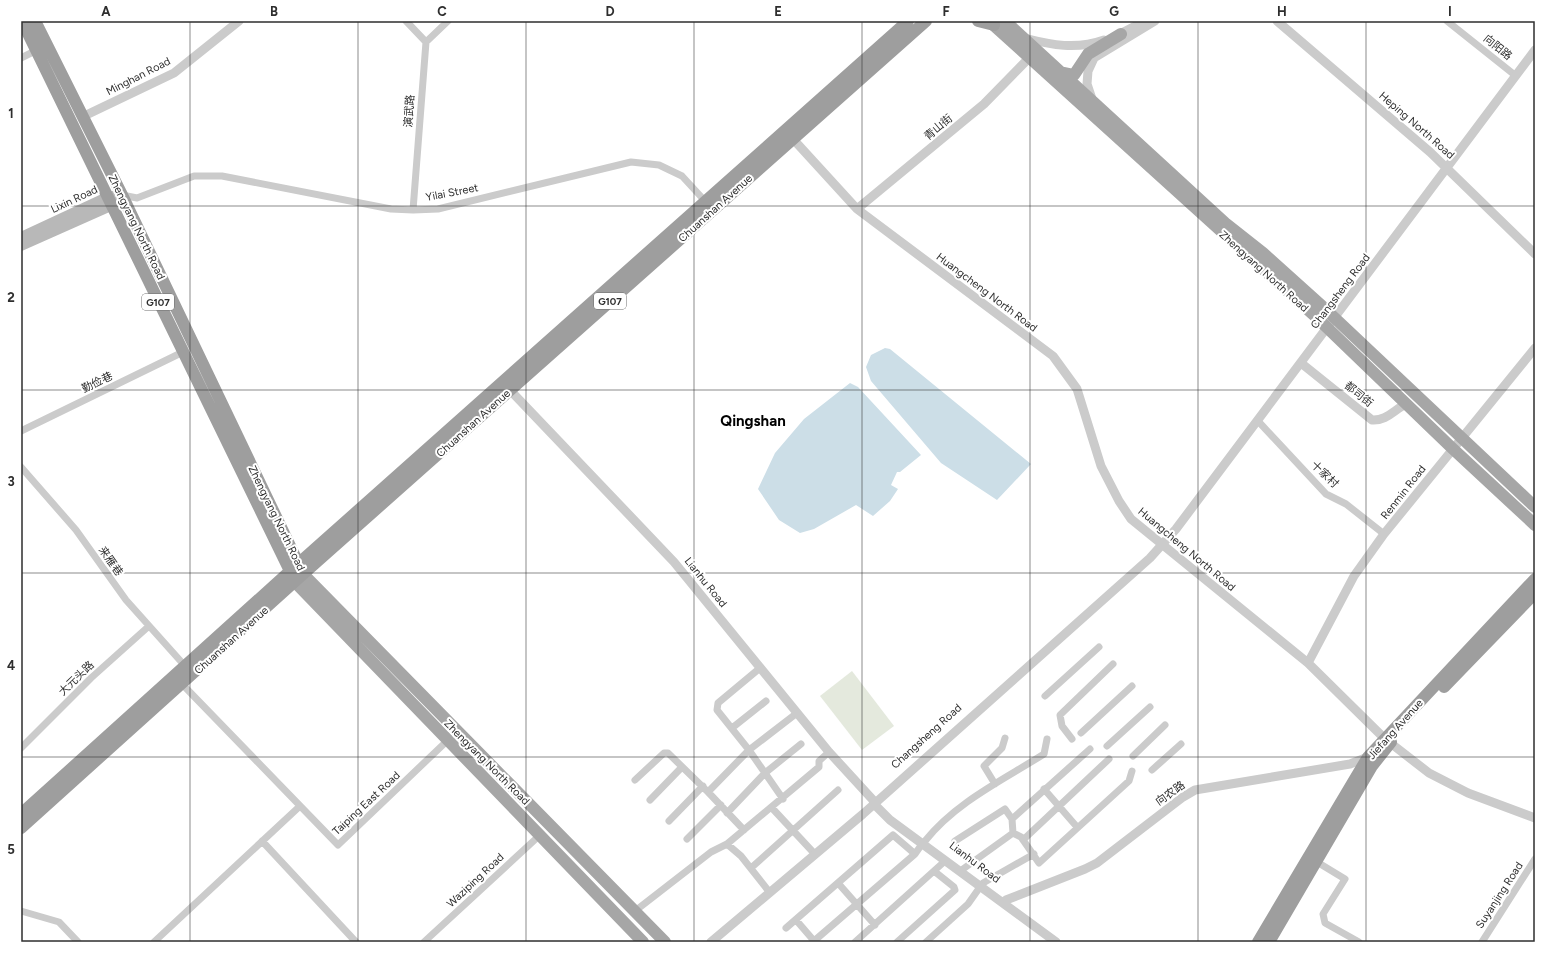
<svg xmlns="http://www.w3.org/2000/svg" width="1556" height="963" viewBox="0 0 1556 963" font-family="Figtree,'Noto Sans SC',sans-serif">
	<rect width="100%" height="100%" fill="#fff"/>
	<path fill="#e4e9dd" d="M852,671L894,726L862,750L820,696Z"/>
	<path fill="#ccdee7" d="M885,348L890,349L1031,464L997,500L941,463L871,381L866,367L871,355Z
		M850,383L858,387L921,455L900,472H897L891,485L898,489L890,501L873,516L856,505L814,529L800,533L779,520L758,489L775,453L804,419Z"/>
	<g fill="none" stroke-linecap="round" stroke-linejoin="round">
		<path stroke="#cbcbcb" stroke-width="7" d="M406,21L426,42L413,210
			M1447,21L1516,76
			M426,42L448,21
			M21,58L37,50
			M122,195L137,198L194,176H222L391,209L413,210L438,209L631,162L659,165L682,176L705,201
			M1258,421L1326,494L1346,504L1384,534
			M21,431L183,352
			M21,467L76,530L126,600L185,666
			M760,668L718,703L717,710L749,750L783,799
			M182,684L338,845L448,740
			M1045,696L1099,647
			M732,728L766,701
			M1081,733L1132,686
			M1072,739L1062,726L1060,715L1113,664
			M1107,746L1150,707
			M21,748L91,678L149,626
			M1133,756L1165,725
			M1152,770L1181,744
			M635,780L664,753H668L708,792L744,830
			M995,784L984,766L1002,748L1005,738
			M1044,789L1077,827
			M708,792L749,750L797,713
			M650,800L682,767
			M772,808L812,851
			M727,813L765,773L801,744
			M1012,819L1090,749
			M669,821L703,786
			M687,839L721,805
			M1023,840L1109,759
			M262,841L356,942
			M925,841C956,802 1003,780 1044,754L1047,739
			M955,841L1005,809L1012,819L1013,833L1021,837L1039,863L1129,781L1132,771
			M727,844L741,856L767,889
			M1317,862L1345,879L1323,914L1325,923L1359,942
			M751,868L838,790
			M963,869L1013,833
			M838,883L875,925
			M983,883L1034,854
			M21,911L59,922L78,942
			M635,911L711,852L727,844L819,767V761L829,752
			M796,920L815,942
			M786,928L893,835L915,854
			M814,941L915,854L922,844
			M154,942L300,806
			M424,942L540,835
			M855,942L945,861
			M897,942L955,890L954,887L934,871
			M926,942L968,904L980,887
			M1482,942L1535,859"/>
		<path stroke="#cbcbcb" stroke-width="9" d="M1277,21L1430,152L1535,254
			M1116,36L1145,21
			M1024,38C1052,45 1076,50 1104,40
			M1093,102L1087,84L1088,71L1094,58L1155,21
			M82,117L174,73L239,21
			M793,139L857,209L1053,356L1077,389L1101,466L1119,501L1131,519L1308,663L1384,738L1429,773L1468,793L1535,818
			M857,209L984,104L1029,58
			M1301,363L1372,420C1386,421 1394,410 1406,404
			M510,390L674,562L829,752L873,800L874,804L890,820L1056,942
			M1308,663L1354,576L1384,534L1535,348
			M1006,900L1085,869L1097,863L1183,797L1195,790L1350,764L1368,757
			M711,942L863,814L1150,558L1176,529L1535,50"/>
		<path stroke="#b8b8b8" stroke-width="10" d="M21,237L107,197L114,196
			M21,246L111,206L122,195"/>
		<path stroke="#a6a6a6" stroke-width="12" d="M989,21L1315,316L1452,448L1535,525
			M1005,21L1225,223L1263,253L1323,307L1535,507
			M1060,72L1074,75L1088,54L1121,34
			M303,574L665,942
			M295,582L643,942"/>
		<path stroke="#9e9e9e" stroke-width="12" d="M22,21L293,577
			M35,21L122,195L301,569
			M978,21L994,25
			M1444,687L1535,593
			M21,814L298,564L908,21
			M21,828L303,574L926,21
			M1258,942L1368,757L1535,579
			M1269,942L1372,766L1391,742"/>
	</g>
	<path fill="none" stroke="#2e2e2e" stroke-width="1" stroke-opacity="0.55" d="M190,21V942M358,21V942M526,21V942M694,21V942M862,21V942M1030,21V942M1198,21V942M1366,21V942M21,206H1535M21,390H1535M21,573H1535M21,757H1535"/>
	<g text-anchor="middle" stroke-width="4" stroke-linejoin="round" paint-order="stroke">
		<g fill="#fff" stroke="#6d6d6d" stroke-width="1">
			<rect x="594" y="293" width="32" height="16" rx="3"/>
			<rect x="142" y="294" width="32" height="16" rx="3"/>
		</g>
		<g font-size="10" font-weight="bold" fill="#2e2e2e">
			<text x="610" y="305">G107</text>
			<text x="158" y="306">G107</text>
		</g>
		<g font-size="11" fill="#2e2e2e" stroke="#fff">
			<text transform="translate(1498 47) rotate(39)" y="4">向阳路</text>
			<text transform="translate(138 76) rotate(-27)" y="4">Minghan Road</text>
			<text transform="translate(409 111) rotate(-86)" y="4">演武路</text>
			<text transform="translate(1417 125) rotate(41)" y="4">Heping North Road</text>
			<text transform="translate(938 127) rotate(-40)" y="4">青山街</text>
			<text transform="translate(452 192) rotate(-11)" y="4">Yilai Street</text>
			<text transform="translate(74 199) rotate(-25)" y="4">Lixin Road</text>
			<text transform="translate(715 208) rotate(-42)" y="4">Chuanshan Avenue</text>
			<text transform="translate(137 227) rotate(64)" y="4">Zhengyang North Road</text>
			<text transform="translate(1264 271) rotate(42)" y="4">Zhengyang North Road</text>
			<text transform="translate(1340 291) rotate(-53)" y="4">Changsheng Road</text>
			<text transform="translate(987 292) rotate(37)" y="4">Huangcheng North Road</text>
			<text transform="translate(97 382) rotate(-26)" y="4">勤俭巷</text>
			<text transform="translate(1359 394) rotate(39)" y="4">都司街</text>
			<text transform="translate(473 423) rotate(-42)" y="4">Chuanshan Avenue</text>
			<text transform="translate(1325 474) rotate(44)" y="4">十家村</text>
			<text transform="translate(1403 492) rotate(-52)" y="4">Renmin Road</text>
			<text transform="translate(277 518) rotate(64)" y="4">Zhengyang North Road</text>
			<text transform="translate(1187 549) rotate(40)" y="4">Huangcheng North Road</text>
			<text transform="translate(111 561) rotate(55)" y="4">来雁巷</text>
			<text transform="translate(706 582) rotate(51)" y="4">Lianhu Road</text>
			<text transform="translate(231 640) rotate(-42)" y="4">Chuanshan Avenue</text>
			<text transform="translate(76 678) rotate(-44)" y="4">大元头路</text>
			<text transform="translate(1395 729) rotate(-48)" y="4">Jiefang Avenue</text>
			<text transform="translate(926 736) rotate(-42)" y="4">Changsheng Road</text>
			<text transform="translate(487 762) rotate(45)" y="4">Zhengyang North Road</text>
			<text transform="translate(1170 793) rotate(-35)" y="4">向农路</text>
			<text transform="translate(366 803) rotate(-43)" y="4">Taiping East Road</text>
			<text transform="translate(975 862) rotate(37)" y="4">Lianhu Road</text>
			<text transform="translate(475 880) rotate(-43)" y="4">Waziping Road</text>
			<text transform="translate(1499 895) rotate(-57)" y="4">Suyanjing Road</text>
		</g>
		<g font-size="15" font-weight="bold" fill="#000" stroke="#fff">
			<text x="753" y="426">Qingshan</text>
		</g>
	</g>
	<rect width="1556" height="963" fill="none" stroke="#ffffff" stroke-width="44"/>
	<rect x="22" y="22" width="1512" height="919" fill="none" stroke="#2e2e2e" stroke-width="1.5"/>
	<g font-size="13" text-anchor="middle" font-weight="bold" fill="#2e2e2e">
		<text x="106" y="16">A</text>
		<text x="274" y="16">B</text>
		<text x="442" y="16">C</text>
		<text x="610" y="16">D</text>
		<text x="778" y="16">E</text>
		<text x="946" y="16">F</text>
		<text x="1114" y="16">G</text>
		<text x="1282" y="16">H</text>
		<text x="1450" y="16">I</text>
		<text x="11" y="118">1</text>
		<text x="11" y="302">2</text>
		<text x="11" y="486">3</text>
		<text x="11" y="670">4</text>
		<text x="11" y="854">5</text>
	</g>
</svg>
